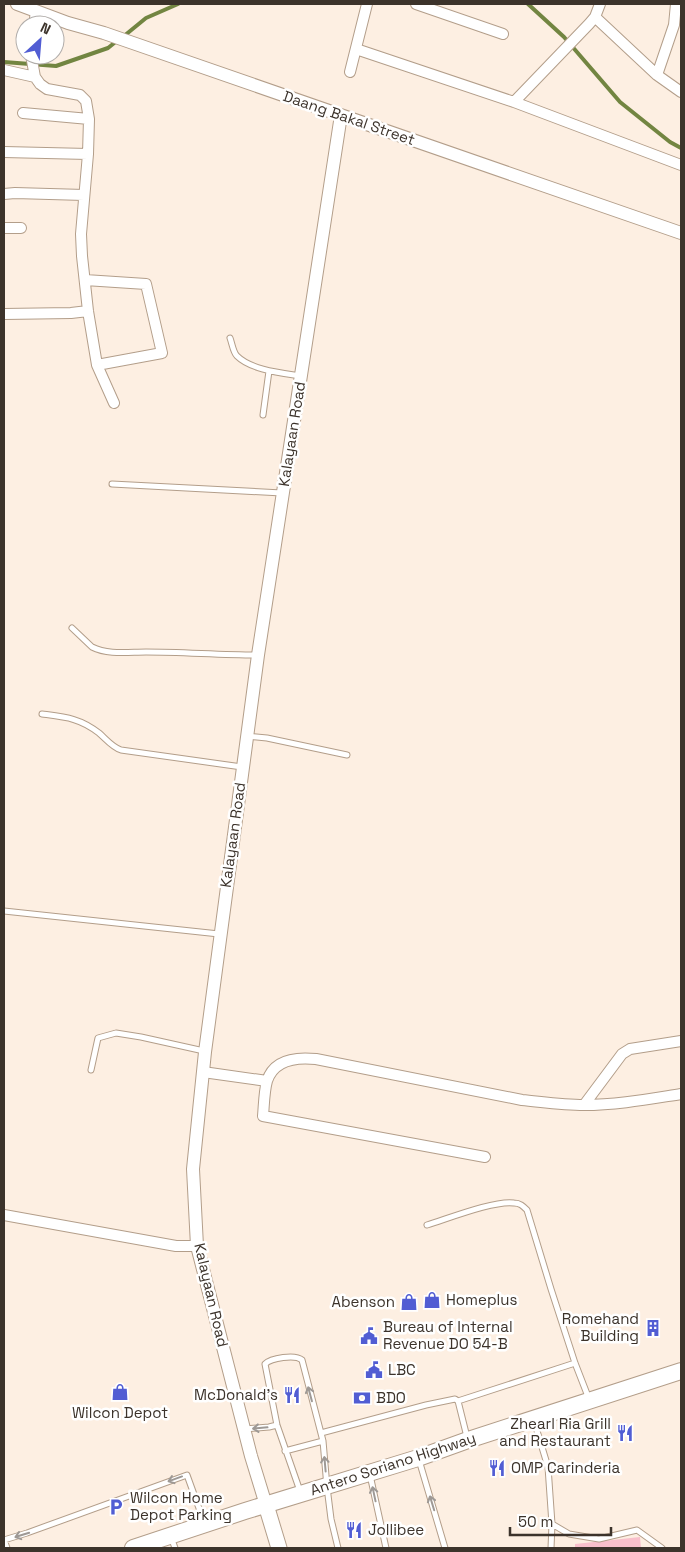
<svg xmlns="http://www.w3.org/2000/svg" width="685" height="1552" viewBox="0 0 685 1552" font-family="'Space Grotesk',sans-serif">
	<rect width="100%" height="100%" fill="#fdefe2"/>
	<path fill="#f9c0cc" d="M640,1537L641,1548H575V1544Z"/>
	<g fill="none" stroke-linecap="round" stroke-linejoin="round">
		<path stroke="#728541" stroke-width="4" d="M528,4L564,37L620,102L670,142L681,148
			M124,36L146,18L178,4
			M4,62L56,66L108,48L118,40"/>
		<g stroke="#b39e8a" stroke-width="7">
			<path id="service" d="M230,338C232,343 233,352 237,356C251,370 282,373 301,376
				M263,415L269,371
				M112,484L282,493
				M72,628L92,647C108,655 128,652 146,652C183,652 220,655 258,655
				M42,714C65,717 80,718 99,733C106,739 112,747 121,750L242,767
				M247,736L267,738L347,755
				M4,911L219,934
				M91,1070L98,1038L116,1033L141,1037L204,1051
				M427,1225C447,1219 495,1200 514,1203C520,1203 523,1206 527,1210L551,1289L575,1363L589,1399
				M458,1401L575,1363
				M534,1421L548,1467L552,1524L551,1548
				M245,1429L269,1427L277,1425
				M321,1433L426,1405L455,1399L458,1401L467,1437
				M285,1451L323,1441
				M419,1460L445,1548
				M370,1475L386,1548
				M300,1491L277,1425L265,1364C271,1358 295,1354 302,1360L323,1441L327,1487L331,1519L338,1548
				M552,1524L569,1534L599,1539L637,1530L662,1548
				M171,1537L175,1548
				M4,1540L27,1533L187,1475L204,1522
				M4,1540L7,1548"/>
		</g>
		<g stroke="#b39e8a" stroke-width="12">
			<path id="minor" d="M416,4L503,34
				M595,17L657,75L681,92
				M34,25L36,12
				M356,49L514,102L681,165
				M31,55L35,77L40,84L47,89L80,95L86,101L89,119L88,154L81,234L82,256L88,311L97,365L114,403
				M4,70L35,77
				M350,72L367,4
				M657,75L674,25L676,4
				M514,102L589,24L595,17L600,4
				M23,113L89,119
				M4,152L88,154
				M4,194L15,193L84,195
				M4,228H21
				M85,280L146,284L162,353L97,365
				M4,314L71,313L88,311
				M203,1072L267,1081
				M584,1105L622,1054L630,1049L681,1041
				M485,1157L263,1116C264,1105 264,1092 267,1081C274,1059 297,1057 316,1059L522,1100C543,1102 563,1105 584,1105C617,1105 649,1099 681,1094
				M4,1215L176,1246H197"/>
		</g>
		<g stroke="#b39e8a" stroke-width="14">
			<path id="tertiary" d="M17,4L68,23L104,33L681,233
				M266,1505L251,1456L197,1246L193,1169L205,1052L258,655L341,115"/>
		</g>
		<g stroke="#b39e8a" stroke-width="17">
			<path id="secondary" d="M266,1505L279,1548"/>
		</g>
		<g stroke="#b39e8a" stroke-width="18">
			<path id="primary" d="M133,1548L245,1511L418,1458L468,1440L681,1371"/>
		</g>
		<use href="#service" stroke="#fff" stroke-width="5"/>
		<use href="#minor" stroke="#fff" stroke-width="10"/>
		<use href="#tertiary" stroke="#fff" stroke-width="12"/>
		<use href="#secondary" stroke="#fff" stroke-width="15"/>
		<use href="#primary" stroke="#fff" stroke-width="16"/>
	</g>
	<defs><path id="oneway-shaft" d="M-6 0H5M1.5-3L5.5 0L1.5 3" fill="none" stroke-width="1.6" stroke-linecap="round" stroke-linejoin="round" transform="scale(1.25)"/></defs>
	<g stroke="#9e9995">
		<use href="#oneway-shaft" transform="translate(310 1394) rotate(-105)"/>
		<use href="#oneway-shaft" transform="translate(260 1428) rotate(175)"/>
		<use href="#oneway-shaft" transform="translate(325 1464) rotate(-95)"/>
		<use href="#oneway-shaft" transform="translate(175 1479) rotate(160)"/>
		<use href="#oneway-shaft" transform="translate(374 1494) rotate(-102)"/>
		<use href="#oneway-shaft" transform="translate(432 1503) rotate(-107)"/>
		<use href="#oneway-shaft" transform="translate(22 1535) rotate(163)"/>
	</g>
	<defs>
		<g id="shop-bare" transform="scale(1.35)"><path d="M-5-2.5h2.3a2.7 3.5 0 0 1 5.4 0H5L5.5 6h-11ZM-1.5-2.5h3a1.5 2.3 0 0 0-3 0Z" fill="#515dd3" stroke="#fff" stroke-width="2.5" paint-order="stroke"/></g>
		<g id="building-bare" transform="scale(1.35)"><path d="M-4-6H4V6H1V3H-1V6H-4ZM-2.5-4.3h1.7v1.8h-1.7ZM.8-4.3h1.7v1.8H.8ZM-2.5-1h1.7V.8h-1.7ZM.8-1h1.7V.8H.8Z" fill="#515dd3" stroke="#fff" stroke-width="2.5" paint-order="stroke"/></g>
		<g id="civic-bare" transform="scale(1.35)"><path d="M-.6-6.5H3V-4.5H.6V-3L4-1V1h2V6H-6V1h2V-1L-.6-3ZM-1.2 2.5V6h2.4V2.5Z" fill="#515dd3" stroke="#fff" stroke-width="2.5" paint-order="stroke"/></g>
		<g id="restaurant-bare" transform="scale(1.35)"><path d="M-5-6h1v4h1v-4h1v4h1v-4h1v5L-1.5 .5V6h-2V.5L-5-1ZM5-6V6H3V1.5H1.5Q1.5-4 5-6Z" fill="#515dd3" stroke="#fff" stroke-width="2.5" paint-order="stroke"/></g>
		<g id="bank-bare" transform="scale(1.35)"><path d="M-6-4H6V4H-6ZM0-2.3a2.3 2.3 0 1 0 0 4.6a2.3 2.3 0 1 0 0-4.6Z" fill="#515dd3" stroke="#fff" stroke-width="2.5" paint-order="stroke"/></g>
		<g id="parking-bare" transform="scale(1.35)"><path d="M-3.5-5.5H1a3.5 3.5 0 0 1 0 7H-1V5.5H-3.5ZM-1-3.4V-.6H.8a1.4 1.4 0 0 0 0-2.8Z" fill="#515dd3" stroke="#fff" stroke-width="2.5" paint-order="stroke"/></g>
	</defs>
	<g fill-rule="evenodd">
		<use href="#shop-bare" x="432" y="1300"/>
		<use href="#shop-bare" x="409" y="1302"/>
		<use href="#building-bare" x="653" y="1328"/>
		<use href="#civic-bare" x="369" y="1336"/>
		<use href="#civic-bare" x="374" y="1370"/>
		<use href="#shop-bare" x="120" y="1392"/>
		<use href="#restaurant-bare" x="292" y="1395"/>
		<use href="#bank-bare" x="362" y="1398"/>
		<use href="#restaurant-bare" x="625" y="1433"/>
		<use href="#restaurant-bare" x="497" y="1468"/>
		<use href="#parking-bare" x="116" y="1507"/>
		<use href="#restaurant-bare" x="354" y="1530"/>
	</g>
	<g text-anchor="middle" stroke-width="5" stroke-linejoin="round" paint-order="stroke">
		<g font-size="15" fill="#3c332b" stroke="#fff">
			<text transform="translate(349 118) rotate(19)" y="5">Daang Bakal Street</text>
			<text transform="translate(292 434) rotate(-81)" y="5">Kalayaan Road</text>
			<text transform="translate(233 835) rotate(-82)" y="5">Kalayaan Road</text>
			<text transform="translate(211 1295) rotate(77)" y="5">Kalayaan Road</text>
			<text transform="translate(393 1464) rotate(-18)" y="5">Antero Soriano Highway</text>
		</g>
		<g font-size="15" fill="#3c332b" stroke="#fff" text-anchor="start">
			<text x="446" y="1305">Homeplus</text>
			<text x="395" y="1307" text-anchor="end">Abenson</text>
			<text x="639" y="1324" text-anchor="end">Romehand<tspan x="639" dy="17">Building</tspan></text>
			<text x="383" y="1332">Bureau of Internal<tspan x="383" dy="17">Revenue DO 54-B</tspan></text>
			<text x="388" y="1375">LBC</text>
			<text x="278" y="1400" text-anchor="end">McDonald's</text>
			<text x="376" y="1403">BDO</text>
			<text x="120" y="1418" text-anchor="middle">Wilcon Depot</text>
			<text x="611" y="1429" text-anchor="end">Zhearl Ria Grill<tspan x="611" dy="17">and Restaurant</tspan></text>
			<text x="511" y="1473">OMP Carinderia</text>
			<text x="130" y="1503">Wilcon Home<tspan x="130" dy="17">Depot Parking</tspan></text>
			<text x="368" y="1535">Jollibee</text>
		</g>
	</g>
	<rect width="685" height="1552" fill="none" stroke="#3c332b" stroke-width="10"/>
	<g transform="translate(40 40) rotate(26)"><circle r="24" fill="#ffffff" stroke="#b1adaa"/>
	<path d="M0-4L9 19L0 12L-9 19Z" fill="#515dd3"/>
	<text y="-8" font-size="14" font-weight="bold" text-anchor="middle" fill="#3c332b">N</text>
	</g>
	<path d="M510 1527v8h101v-8" fill="none" stroke="#3c332b" stroke-width="2.5"/>
	<text x="518" y="1527" font-size="15" fill="#3c332b" stroke="#ffffff" stroke-width="4" paint-order="stroke">50 m</text>
</svg>
